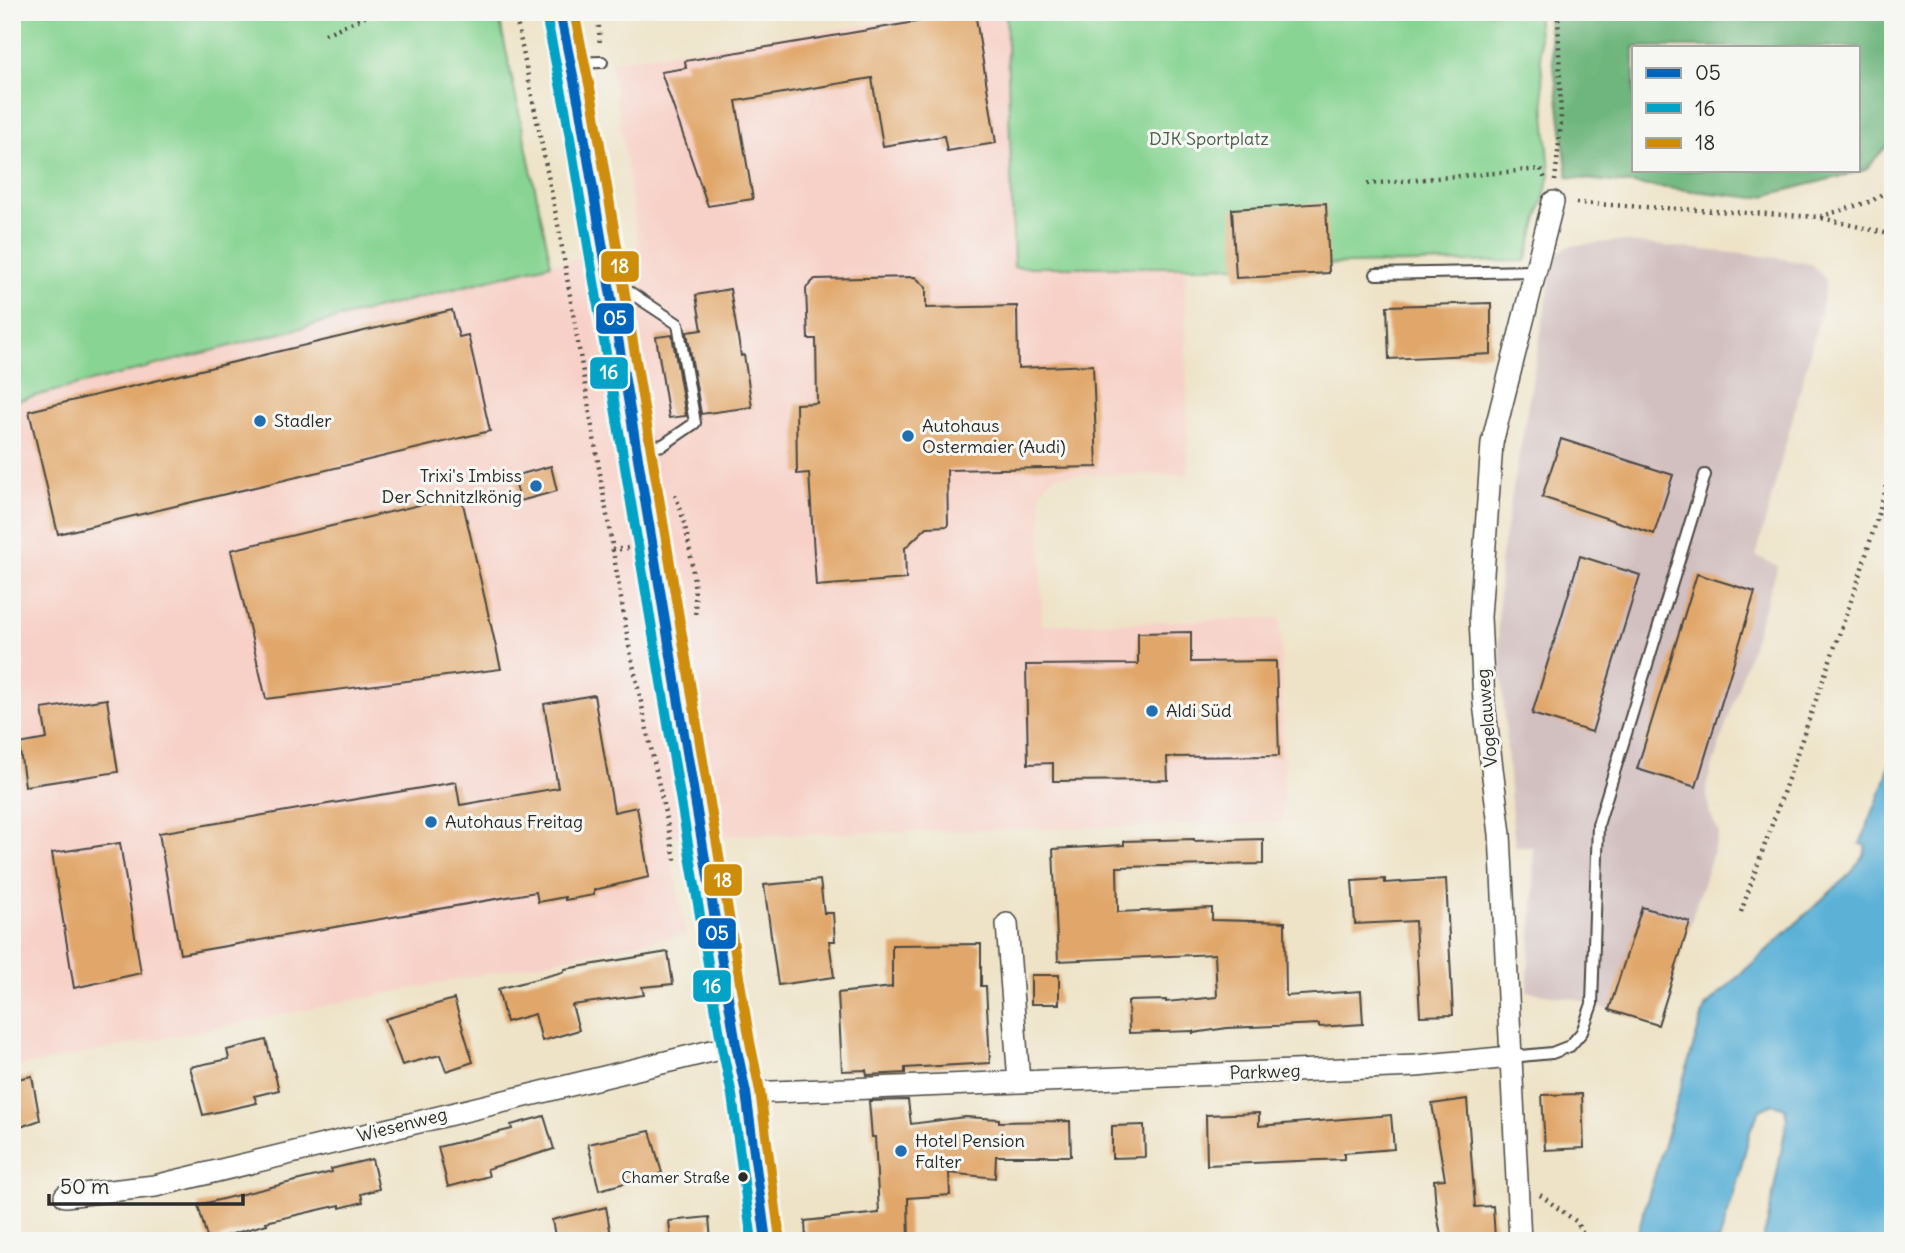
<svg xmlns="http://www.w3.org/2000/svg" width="1905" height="1253" viewBox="0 0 1905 1253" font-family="Delius,sans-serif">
	<rect width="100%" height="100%" fill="#f6f6f2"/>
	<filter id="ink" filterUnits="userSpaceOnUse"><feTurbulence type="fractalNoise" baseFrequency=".0143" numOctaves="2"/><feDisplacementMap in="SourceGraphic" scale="14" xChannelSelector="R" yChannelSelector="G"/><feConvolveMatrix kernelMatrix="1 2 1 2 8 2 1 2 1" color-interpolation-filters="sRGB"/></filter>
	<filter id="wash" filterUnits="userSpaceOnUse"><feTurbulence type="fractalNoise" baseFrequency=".00686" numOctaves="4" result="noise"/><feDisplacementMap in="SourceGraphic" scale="28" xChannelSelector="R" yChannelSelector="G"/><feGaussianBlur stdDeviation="1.57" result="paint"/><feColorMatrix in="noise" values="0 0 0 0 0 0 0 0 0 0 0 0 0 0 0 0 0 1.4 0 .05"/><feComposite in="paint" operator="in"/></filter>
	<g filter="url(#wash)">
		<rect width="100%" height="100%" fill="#eee3c7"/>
		<path fill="#f7d1c8" d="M957,12H1006L1014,267H1185L1188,474L1054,475L1041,491L1042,625L1280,618L1284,761L1282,823L667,837L686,934L12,1068V402L551,264L639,248L611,61Z"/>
		<path fill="#d2bfc0" d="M1617,241L1772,257L1811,264L1826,280L1821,311L1756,556L1778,566L1706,786L1709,811L1719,833L1658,1025L1575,999L1527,991L1534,892L1533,847H1516L1513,830L1498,626L1500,562L1553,264L1558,253L1569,246Z"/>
		<path fill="#88d493" stroke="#5a805f" stroke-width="2" d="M12,12H498L551,264L12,402Z
			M1006,12H1537L1550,175L1526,261L1185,267H1014Z"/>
		<path fill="#6eb67d" stroke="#4c7054" stroke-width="2" fill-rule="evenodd" d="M1547,12H1893V139L1865,170L1756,198L1568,177ZM1634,47H1858V170H1634Z"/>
		<path fill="#5bb1d7" stroke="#436e81" stroke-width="2" d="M1893,753V1241H1762L1768,1221L1787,1120L1785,1108L1773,1104L1760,1110L1751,1128L1736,1187L1719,1241H1635L1705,1007L1851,873L1864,855L1866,846L1860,844L1884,784Z"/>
		<g id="blocks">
			<path fill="#e1a76b" d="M975,12L996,143L947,151L944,136L883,146L872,78L736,101L753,199L708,206L661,72L686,68L685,61Z
				M1326,203L1329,273L1236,278L1232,209Z
				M915,277L926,287V308L1017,306L1018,368L1093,365L1097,467L947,470L948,526L927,527L905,548L906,579L816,586L809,473L797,474L796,404L817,403L816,339H808L806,288L815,279Z
				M730,289L741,356L744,355L752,407L701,414L687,332L702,330L696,295Z
				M1491,303V354L1389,359L1387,306Z
				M452,310L459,337L468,335L490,431L58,534L29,411Z
				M672,335L686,416L669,418L656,337Z
				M1561,439L1673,475L1654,534L1542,497Z
				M551,466L557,491L520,501L514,476Z
				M461,495L501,669L266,699L231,550Z
				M1580,556L1640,575L1592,732L1532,714Z
				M1697,574L1755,592L1696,787L1637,769Z
				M1191,632V662L1276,661L1279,756L1167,757L1168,780L1053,781V763L1028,764L1026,665L1138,664V633Z
				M594,695L614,812L637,807L649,877L594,890V895L565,900V897L538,902L536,892L180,954L159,833L456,782L460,805L558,788L544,704Z
				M107,699L118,772L25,786L19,744L47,739L42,709Z
				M1194,839V841L1263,839V864L1117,867L1118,912L1212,908V920L1285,922L1286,996L1361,991L1363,1024L1319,1027V1024L1227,1028L1193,1033V1031L1129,1033L1128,1001L1166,1000V1002L1217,997L1215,954L1058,961L1053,849L1124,845V841Z
				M120,843L141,973L74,988L52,853Z
				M1385,879V883L1446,879L1453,1015L1420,1016L1415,921L1355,924L1352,881Z
				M820,880L824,913H833L835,941H829L834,977L778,985L764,885Z
				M1642,907L1690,922L1658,1025L1609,1010Z
				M981,944V986H986L990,1063L905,1068V1073L867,1075L866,1070L842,1071L838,993L892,987V945Z
				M668,952L673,984L642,987L644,995L572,1005L579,1030L542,1041L535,1014L506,1022L498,989L563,972L565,969Z
				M1031,975H1059V1004H1031Z
				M454,999L473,1062L446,1071L440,1055L402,1065L385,1019Z
				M266,1040L279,1090L254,1096L257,1103L203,1115L190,1067L229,1059L227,1050Z
				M32,1076L40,1120L12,1130V1080Z
				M1582,1094L1584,1148L1545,1150L1542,1095Z
				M1467,1099L1475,1207L1493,1206L1495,1239L1442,1240L1436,1209L1434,1180L1445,1179L1432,1104Z
				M908,1100L911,1124L965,1117L999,1119V1122L1070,1121L1071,1156H996L995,1178L949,1173L950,1195L908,1198L909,1241H806L805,1221L879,1213L875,1137H872L869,1101Z
				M1259,1113V1126L1391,1115L1394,1149L1344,1153V1159L1207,1165L1206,1115Z
				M544,1116L554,1149L487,1169L489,1176L448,1187L438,1147L512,1129L511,1125Z
				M1144,1125L1145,1157L1112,1158V1126Z
				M650,1131L662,1173L599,1190L588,1144Z
				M372,1159L379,1189L361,1194L363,1202L340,1208V1205L266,1222L267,1224L208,1241L198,1205L332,1172L331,1169Z
				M606,1207L612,1241H556L552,1220Z
				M709,1217L711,1241H671L669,1221Z"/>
		</g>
	</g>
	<g filter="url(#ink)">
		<use href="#blocks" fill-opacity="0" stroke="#484742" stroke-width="2"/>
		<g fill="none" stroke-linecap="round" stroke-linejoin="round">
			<g stroke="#484742" stroke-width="14">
				<path id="lane" d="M573,63L602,62
					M1376,274L1535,271
					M613,286L631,293L678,324L695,423L663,445L639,449
					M1511,1057L1552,1053L1570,1046L1582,1032L1592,1004L1598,825L1705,475"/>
			</g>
			<g stroke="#484742" stroke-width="24">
				<path id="street" d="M1007,924L1019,1082
					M746,1093L1416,1066L1511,1057
					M65,1196L155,1186L736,1045
					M1520,1241L1500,834L1484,703L1480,617L1492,443L1553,202"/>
			</g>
			<g stroke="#484742" stroke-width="33">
				<path id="secondary" d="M560,12L579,105L687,742L736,1045L746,1093L766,1241"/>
			</g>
			<path stroke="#484742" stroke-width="4.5" stroke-dasharray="2 5" stroke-linecap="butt" d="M515,12L559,230L629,646L676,864
				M598,12L600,46
				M325,34L376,12
				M1555,181L1561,123L1558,12
				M1367,184L1541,169L1546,182
				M1576,203L1819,217L1872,201L1893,186
				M1822,218L1893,235
				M675,495C688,524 697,586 695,617
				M612,550L629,548
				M1741,912L1858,581L1893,466
				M1540,1195L1577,1222L1586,1241"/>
			<use href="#lane" stroke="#fff" stroke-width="10"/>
			<use href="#street" stroke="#fff" stroke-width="21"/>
			<use href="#secondary" stroke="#fee5c5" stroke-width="30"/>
			<g stroke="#f6f6f2" stroke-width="16">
				<path id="bus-1" d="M560,12L579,105L736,1045L746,1093L766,1241"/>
			</g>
			<g stroke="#f6f6f2" stroke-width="16">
				<path id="bus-2" d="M546,15L565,108L722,1047L732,1095L752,1241"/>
			</g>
			<g stroke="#f6f6f2" stroke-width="16">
				<path id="bus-3" d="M574,12L593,103L750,1042L760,1091L780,1239"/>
			</g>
			<use href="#bus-1" stroke="#0065bd" stroke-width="10"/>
			<use href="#bus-2" stroke="#02a3c6" stroke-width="10"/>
			<use href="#bus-3" stroke="#ce8d09" stroke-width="10"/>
		</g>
	</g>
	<g fill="#1f6fb2" stroke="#f6f6f2" stroke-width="2.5">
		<circle cx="260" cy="421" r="7"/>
		<circle cx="908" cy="436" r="7"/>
		<circle cx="536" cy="486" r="7"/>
		<circle cx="1152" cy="711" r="7"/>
		<circle cx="431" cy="822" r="7"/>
		<circle cx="901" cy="1151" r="7"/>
	</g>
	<circle fill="#2b2b2b" stroke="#f6f6f2" stroke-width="2.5" cx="743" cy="1177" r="6"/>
	<g text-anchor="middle" stroke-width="6" stroke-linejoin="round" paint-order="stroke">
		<g font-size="16" fill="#2b2b2b" stroke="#f6f6f2" text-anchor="end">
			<text x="730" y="1183">Chamer Straße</text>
		</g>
		<g font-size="18" fill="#475e4a" stroke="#f6f6f2">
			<text x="1209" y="145">DJK Sportplatz</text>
		</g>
		<g font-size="18" fill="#2b2b2b" stroke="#f6f6f2" text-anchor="start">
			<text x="274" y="427">Stadler</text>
			<text x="922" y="432">Autohaus<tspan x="922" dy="21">Ostermaier (Audi)</tspan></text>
			<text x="522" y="482" text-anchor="end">Trixi's Imbiss<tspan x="522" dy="21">Der Schnitzlkönig</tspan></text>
			<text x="1166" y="717">Aldi Süd</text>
			<text x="445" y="828">Autohaus Freitag</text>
			<text x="915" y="1147">Hotel Pension<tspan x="915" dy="21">Falter</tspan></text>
		</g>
		<g font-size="18" fill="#2b2b2b" stroke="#f6f6f2">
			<text transform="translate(1487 718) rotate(-95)" y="6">Vogelauweg</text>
			<text transform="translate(1265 1072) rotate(-2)" y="6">Parkweg</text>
			<text transform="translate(402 1125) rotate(-14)" y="6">Wiesenweg</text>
		</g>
	</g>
	<g stroke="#f6f6f2" stroke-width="2.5">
		<rect x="600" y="250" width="40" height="33" rx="7" fill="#ce8d09"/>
		<rect x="595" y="302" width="40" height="33" rx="7" fill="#0065bd"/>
		<rect x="589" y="356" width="40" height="34" rx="7" fill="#02a3c6"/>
		<rect x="703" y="863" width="40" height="34" rx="7" fill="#ce8d09"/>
		<rect x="697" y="917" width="40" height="33" rx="7" fill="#0065bd"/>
		<rect x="692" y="969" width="40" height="34" rx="7" fill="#02a3c6"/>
	</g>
	<g font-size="19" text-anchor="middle" font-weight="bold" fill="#fff">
		<text x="620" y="273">18</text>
		<text x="615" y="325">05</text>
		<text x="609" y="379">16</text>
		<text x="723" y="887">18</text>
		<text x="717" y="940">05</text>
		<text x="712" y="993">16</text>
	</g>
	<rect width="1905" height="1253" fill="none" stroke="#f6f6f2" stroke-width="42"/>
	<rect x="1632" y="46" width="228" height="126" fill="#f6f6f2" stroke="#a5a5a2" stroke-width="2"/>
	<rect x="1646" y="68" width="35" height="10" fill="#0065bd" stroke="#a5a5a2" stroke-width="2"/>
	<text x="1695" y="80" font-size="21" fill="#2b2b2b">05</text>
	<rect x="1646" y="103" width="35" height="10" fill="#02a3c6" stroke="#a5a5a2" stroke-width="2"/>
	<text x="1695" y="116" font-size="21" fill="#2b2b2b">16</text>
	<rect x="1646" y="138" width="35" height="10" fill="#ce8d09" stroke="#a5a5a2" stroke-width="2"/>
	<text x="1695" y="150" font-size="21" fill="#2b2b2b">18</text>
	<path d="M49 1194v10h194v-10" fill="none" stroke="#2b2b2b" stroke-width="3.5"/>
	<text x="60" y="1194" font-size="21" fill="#2b2b2b" stroke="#f6f6f2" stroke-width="5" paint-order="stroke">50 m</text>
</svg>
